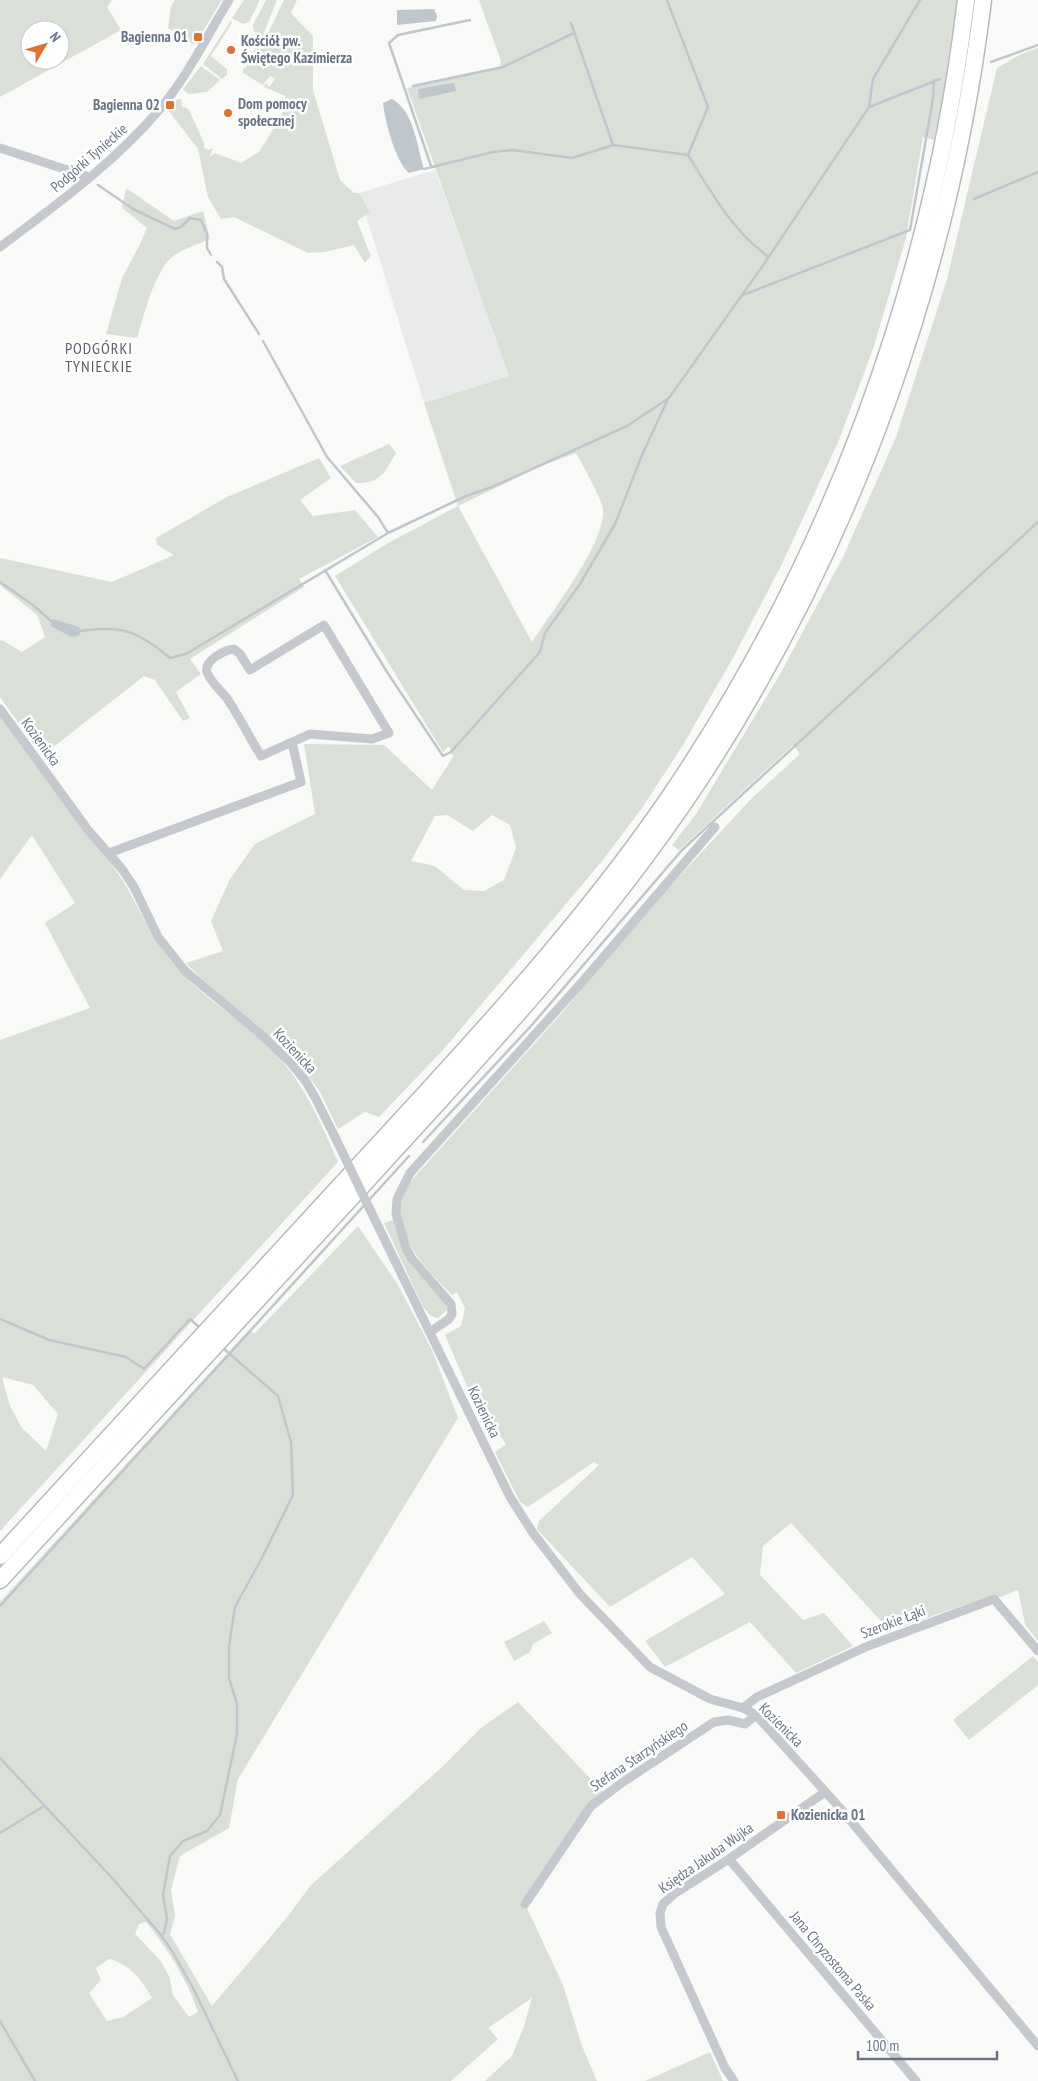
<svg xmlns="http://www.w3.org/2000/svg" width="1038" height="2081" viewBox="0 0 1038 2081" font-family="'PT Sans Narrow',sans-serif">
	<rect width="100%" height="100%" fill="#f9f9f7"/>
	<path fill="#e9eaea" d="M435,170L510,376L424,403L359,193Z"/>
	<path fill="#dae0d8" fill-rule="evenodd" d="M0,0H112L107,7L121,30L0,97ZM30,30H60V60H30Z
		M175,0H222L194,45L168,28L171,6Z
		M244,0H260L249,22L243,24L232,18Z
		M266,0H277L259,45V52L284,0H297L291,13L313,36V90L340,180L354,193H359L370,212L357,221L371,256L365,263L354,245L325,252L308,253L234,217L221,219L208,197L198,149L168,110L175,100L181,99L182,107L187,108L190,112L204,143V148L209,150L213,148L210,156L215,153L241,163L260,151L286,107L285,96L264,87L266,83L269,87L275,79L270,76L263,85L243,73V69L247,66L260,38L259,34L254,31L253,25Z
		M479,0H957L949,67L934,140L923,137L906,238L873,349L839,440L782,564L734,656L683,745L642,808L603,860L443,1050L379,1117L365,1112L338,1129L320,1092L294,1056L205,982L186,963L223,951L211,921L230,879L255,844L315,814L304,744L384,745L432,790L453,757L449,746L443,752L335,576L388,543L458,506L424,403L509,376L407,88L500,67L501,61ZM576,453C582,464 601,498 603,508C607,541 551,613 532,642L458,506L541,466ZM447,815L473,831L492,815L510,825L516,848L504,880L484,891L464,890L435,866L411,861L435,816Z
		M231,20L232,23L211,56L227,69V75L222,79L203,64Z
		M1038,48V1641L1025,1624L1018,1590L1000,1597L992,1595L890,1631L791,1523L763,1546L760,1575L803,1620L824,1613L853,1646L796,1673L750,1622L665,1667L645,1641L725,1594L692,1557L610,1607L537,1529L539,1521L599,1465L594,1462L528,1507L520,1502L495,1452L506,1444L473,1400L445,1335L461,1326L465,1308L457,1292L452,1295C429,1272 387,1231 403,1195C405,1190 408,1186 411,1181L561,1014L645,913L753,797L800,754L793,745L679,850L672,845L696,814L779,676L844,555L896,437L947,279L997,68L1021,54Z
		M201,66L220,80L207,92L188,94L183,89Z
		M126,188L174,221L203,211L210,239C199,244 185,248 175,255C155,267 144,316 137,338L106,334L122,278L139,246L147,228L122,208Z
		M389,444L396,453C384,473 381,484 356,483L340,466Z
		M319,458L331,478L300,500L313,516L355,510L378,537L299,579L304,587L190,659L201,674L176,692L190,718L183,721L155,680L144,676L42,756L0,697V641L2,640L22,652L45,637L37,615L0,585V558L112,582L174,555L157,545L156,538L227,497Z
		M0,714C25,749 49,785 75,819C88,836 103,851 115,869C135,897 146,929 167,956C193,991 234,1015 266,1044C302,1078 318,1117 338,1162L0,1531V1040L90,1008L45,923L75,903L32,835L0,879ZM2,1377L33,1385L58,1414L46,1451L22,1428L10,1406Z
		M393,1220L400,1241L414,1269L446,1299L447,1310L438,1318L431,1316L423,1307L384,1223Z
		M358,1226L398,1285L432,1350L458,1418L238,1779L229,1828L180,1856L171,1890L175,1916L170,1934L212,2006L288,1916L310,1886L443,1766L481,1728L518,1702L604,1793L526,1906L563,1985L582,2046L597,2081H485L512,2056L524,2026L532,1998L488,2028L498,2039L451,2081H0V1602L248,1331L255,1333ZM146,1922C168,1950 187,1979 198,2012L189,2017L173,1995L169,1976L160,1960L135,1934L139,1924ZM109,1959C130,1964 142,1980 152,1998L123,2017L107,2021L89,1993L101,1980L96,1968Z
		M544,1621L552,1633L533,1644L530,1652L514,1661L504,1642Z
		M1033,1656L1038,1662V1685L969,1740L953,1720Z
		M710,2052L723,2081H645Z"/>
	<path fill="#bfc7cd" d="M434,9L437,16L436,21L397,25V10Z
		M454,83L456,91L419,99L418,89Z
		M392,99C414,111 417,146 424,169L409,173C395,161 385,121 383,103Z
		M53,619L79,627L82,631L78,636L71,637L51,626V621Z"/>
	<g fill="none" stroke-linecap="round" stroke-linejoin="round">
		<path stroke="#bfc7cd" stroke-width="2.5" d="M667,0L708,107L688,155
			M571,23L613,145
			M991,62L1038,45
			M413,86L503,67L574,33
			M869,107L940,79
			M688,155C711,192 733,232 769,257
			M431,166L389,43L398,35L470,20
			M424,169L493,152L513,150L572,158L613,145L688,155
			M98,185L133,209L175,229L181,227L190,218L201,220L207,234V248L211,255
			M974,199L1038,172
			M217,262L222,267L224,279L259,334
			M743,295L910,230L933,99L934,80
			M263,341L327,457L378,517L388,533
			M325,570L387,672L443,756L451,752L540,652L545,633L580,584L615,524L642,455L668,399
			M0,582L33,605L52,622
			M80,631C122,625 138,631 170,658L186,654L388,533L466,496L492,487L627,426L669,398L764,264L869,107L873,79L920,0
			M423,1142L531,1026L682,850L1038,522
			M0,1319L49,1340L126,1357L144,1369L190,1319L200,1328
			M0,1606L409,1156
			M0,1758L113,1879L161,1935L172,1951L194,1990L238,2081
			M0,1833L44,1806
			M161,1935L164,1933L167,1918L163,1895L170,1856L183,1841L207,1831L220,1815L237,1734V1704L229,1678V1646L235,1607L263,1556L293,1495L291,1442L278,1396L223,1348
			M0,2021L35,2081"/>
		<g stroke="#b8babe" stroke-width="19">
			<path id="motorway" d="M0,1556C121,1424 242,1293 363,1161C469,1046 577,931 666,802C829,564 932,286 966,0
				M0,1580C127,1441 254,1303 381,1165C499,1036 619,907 713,759C858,530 950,269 983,0"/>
		</g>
		<path stroke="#c5c8cc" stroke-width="9" d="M0,148L89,177
			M0,247C56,205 114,163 159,110C187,77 207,36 229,0
			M324,625L389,733L372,739L310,734L261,756C250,738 240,718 228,700C222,691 210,682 207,672C204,660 225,650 234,649L240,654L250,670Z
			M0,709L88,830L122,869L134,887L158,937L185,971L263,1036L290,1062L305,1080L316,1099L335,1137
			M109,853L301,782L292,742
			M377,1224L510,1497L533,1533L580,1594L650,1667L710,1699L743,1708L756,1715L840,1808L1038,2046
			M430,1332L449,1319L452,1314L451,1304L412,1259L406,1248L396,1214L397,1199L410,1173L583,981L715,827
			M743,1708L757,1697L868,1646L994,1599L1038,1651
			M729,1859L916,2081
			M525,1904L591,1806L623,1782L714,1722L728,1720L745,1724L756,1715
			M734,2081L725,2068L661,1927L660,1913L663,1904L674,1894L729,1859L825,1792"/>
		<use href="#motorway" stroke="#fff" stroke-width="16"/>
		<path stroke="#c5c8cc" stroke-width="9" d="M335,1137L377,1224"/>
	</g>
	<g fill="#de7131" stroke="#fff" stroke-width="2">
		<rect x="193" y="32" width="10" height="10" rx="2.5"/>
		<circle cx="231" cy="50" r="5"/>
		<rect x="165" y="100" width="10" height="10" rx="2.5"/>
		<circle cx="228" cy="113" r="5"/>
		<rect x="776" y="1810" width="10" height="10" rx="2.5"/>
	</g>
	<g text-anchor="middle" stroke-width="5" stroke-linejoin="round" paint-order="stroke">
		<g font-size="15" font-weight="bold" fill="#697587" stroke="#fff" text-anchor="start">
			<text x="188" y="42" text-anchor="end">Bagienna 01</text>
			<text x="241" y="46">Kościół pw.<tspan x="241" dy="17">Świętego Kazimierza</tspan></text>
			<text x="238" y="109">Dom pomocy<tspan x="238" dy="17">społecznej</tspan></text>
			<text x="160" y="110" text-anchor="end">Bagienna 02</text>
			<text x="791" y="1820">Kozienicka 01</text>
		</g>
		<g font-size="15" fill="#697587" stroke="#fff">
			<text transform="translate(89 158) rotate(-41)" y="5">Podgórki Tynieckie</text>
			<text transform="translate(41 742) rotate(54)" y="5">Kozienicka</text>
			<text transform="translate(295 1051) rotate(47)" y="5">Kozienicka</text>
			<text transform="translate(484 1412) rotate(64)" y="5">Kozienicka</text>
			<text transform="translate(893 1622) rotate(-21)" y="5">Szerokie Łąki</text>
			<text transform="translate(781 1725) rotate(45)" y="5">Kozienicka</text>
			<text transform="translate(639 1756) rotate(-34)" y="5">Stefana Starzyńskiego</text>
			<text transform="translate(706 1858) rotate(-35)" y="5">Księdza Jakuba Wujka</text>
			<text transform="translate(833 1961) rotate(50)" y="5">Jana Chryzostoma Paska</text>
		</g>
		<g font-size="16" letter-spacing="1" fill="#57606c" stroke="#fff">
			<text x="99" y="354">PODGÓRKI<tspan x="99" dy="18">TYNIECKIE</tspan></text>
		</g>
	</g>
	<g transform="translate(45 45) rotate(52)"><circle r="24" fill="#ffffff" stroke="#c3c8cf"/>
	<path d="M0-4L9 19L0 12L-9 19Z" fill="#de7131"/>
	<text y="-8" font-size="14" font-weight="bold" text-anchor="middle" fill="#697587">N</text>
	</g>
	<path d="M858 2051v8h139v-8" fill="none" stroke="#697587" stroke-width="2.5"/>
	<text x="866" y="2051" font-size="15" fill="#697587" stroke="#ffffff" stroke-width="4" paint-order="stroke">100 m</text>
</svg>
